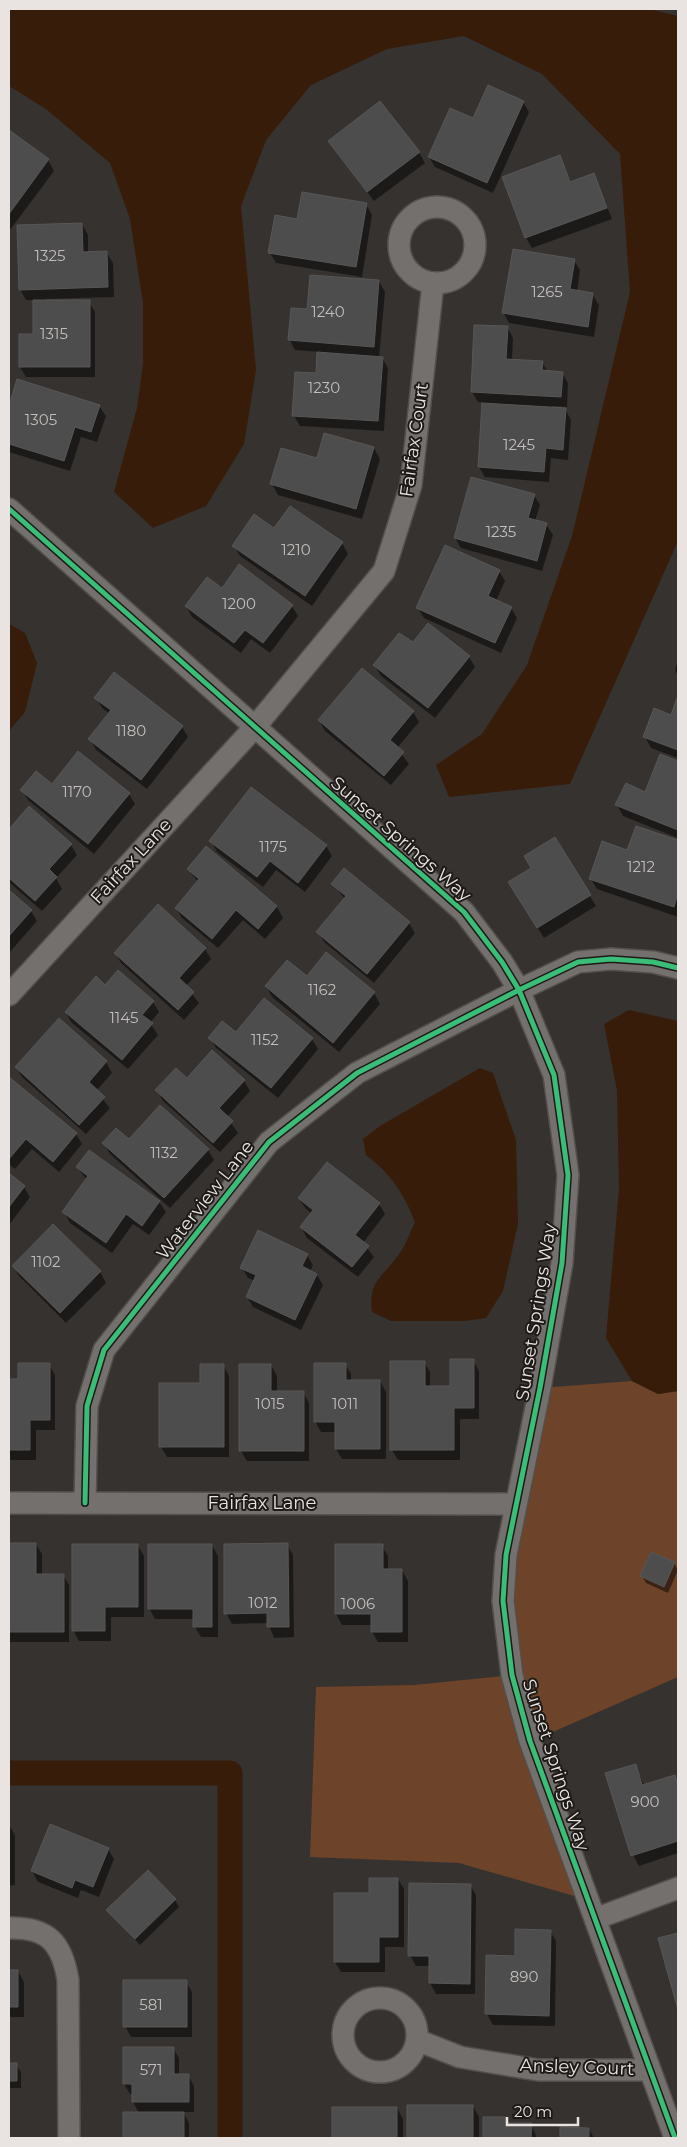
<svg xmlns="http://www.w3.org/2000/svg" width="687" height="2147" viewBox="0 0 687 2147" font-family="Montserrat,sans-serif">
	<rect width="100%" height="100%" fill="#363230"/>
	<path fill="#6d4329" d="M632,1381L658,1394L678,1391V1677L530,1742L588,1900L459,1863L310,1857L316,1687L414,1685L512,1675L503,1601L540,1388Z"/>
	<path fill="#371c0a" d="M9,9H649L678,16V541L570,784L449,797L436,765L482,734L527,665L572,536L630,292L620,154L542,74L464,36L387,49L311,85L266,140L241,206L256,370L244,444L206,506L153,528L114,492L137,408L143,364V303L130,219L110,163L46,109L9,86Z
		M9,624L25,633L37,663L25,712L9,731Z
		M629,1010L678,1021V1391L658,1394L632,1381L606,1338L619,1189L617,1090L604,1024Z
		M480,1068L493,1073L516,1140L518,1224L503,1291L486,1318L465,1321H391L372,1312C368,1279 383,1278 399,1254C406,1245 410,1232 415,1222C403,1192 391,1174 366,1155L363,1139L380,1126Z"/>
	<path fill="#0007" d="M523,102L529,112L493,193L435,167L429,157L473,119Z
		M9,131L48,160L54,171L10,230Z
		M330,142L419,152L425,163L374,201Z
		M559,157L571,183L594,175L612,219L532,248L526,238Z
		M366,204L372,215L362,277L276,263L270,253Z
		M82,224L88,235V253H107L113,263L114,297L45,299V302H89L95,312V377H26L20,367L34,335V300H26L20,289Z
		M574,260L580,270L577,292L592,294L599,305L594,337L509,323L503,312Z
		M379,281L385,292L379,358H382L388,368L384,431L300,426L294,416L317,375L319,352L295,350L289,339L308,310Z
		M507,327L513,338L512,361L542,362L548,372L562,373L568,383L567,407L552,406V408L565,409L571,420L568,460L551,458L549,482L485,477L479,467L483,402H478L472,392Z
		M18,381L99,406L106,416L97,442L81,437L70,471L9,452V410Z
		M374,448L380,459L362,519L278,495L272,484Z
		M534,495L540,505L535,521L546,524L553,535L542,571L461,548L455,538Z
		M275,530L342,543L348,554L312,606L240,556L234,546Z
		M499,571L505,581L496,601L511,608L517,618L501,653L424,618L418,608Z
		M222,590L292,606L298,616L270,653L251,639L241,653L192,617L186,606Z
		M413,644L469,657L475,667L435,718L381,676L375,666Z
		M678,659V676L675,670Z
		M362,670L413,712L419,722L397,748L409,764L391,785L325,731L319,720Z
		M96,698L182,727L188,737L147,789L96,750L90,739L110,714L102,708Z
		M678,699V758L651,748L645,737L672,716Z
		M661,755L678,762V838L623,816L617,805L645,793Z
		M52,786L129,794L135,804L94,854L28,800L22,790Z
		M29,808L71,845L77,855L56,878L62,889L42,911L9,882V831Z
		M636,827L678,841V917L597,889L591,879L628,851Z
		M555,839L596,906L544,938L516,893Z
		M211,841L326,846L332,856L305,892L276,870L263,887L217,852Z
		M206,848L277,907L283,918L265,939L243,920L218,948L182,918L176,908L198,882L188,869Z
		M333,884L409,923L415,933L374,983L324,942L318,932L345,899Z
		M9,891L31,911L37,921L9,953Z
		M205,949L211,959L186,986L199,1003L184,1020L121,963L115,953Z
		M105,986L153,1002L159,1012L150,1023L158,1035L128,1069L72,1023L66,1013Z
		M266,986L374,993L380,1004L339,1052L272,997Z
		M59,1020L106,1062L112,1073L96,1091L110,1108L86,1134L22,1077L16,1067Z
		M236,1034L312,1039L318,1049L278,1098L216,1048L210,1038Z
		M212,1052L244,1081L250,1091L227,1117L238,1133L220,1152L163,1101L157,1091L187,1080Z
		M9,1079L76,1134L82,1144L59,1172L32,1149L15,1169L9,1164Z
		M129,1141L208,1150L214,1160L170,1208L110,1154L104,1143Z
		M89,1151L159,1202L166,1212L149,1235L133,1224L112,1253L70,1223L64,1212L87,1180L77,1167Z
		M9,1175L24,1187L30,1197L9,1225Z
		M299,1199L379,1204L385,1214L363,1243L374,1257L358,1277L307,1238L301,1227L312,1214L306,1209Z
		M53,1226L100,1272L106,1283L66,1323L19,1276L13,1266Z
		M307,1255L313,1265L310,1272L317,1275L323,1285L301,1330L253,1307L247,1297L255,1281L248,1278L242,1268Z
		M473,1360L479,1371V1419H460V1460H398L392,1450L424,1362L430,1372V1387H451Z
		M345,1364L351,1374V1381H380L386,1392V1459H342L336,1449V1432H321L315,1421Z
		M49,1365L55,1375V1430H36V1460H9V1381H20Z
		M223,1365L229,1376V1457H167L161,1447L202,1385Z
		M271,1365L277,1376V1392H303L309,1403V1461H247L241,1451Z
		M9,1544H36L42,1554V1575H63L69,1585V1642H9Z
		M287,1544L293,1555L294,1637L274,1638L268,1623L232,1624L226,1613Z
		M212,1545L218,1556V1637H201L195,1627V1619H155L149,1608Z
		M138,1546L144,1556V1617H111V1641H79L73,1630Z
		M336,1546H382L388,1556V1570H402L408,1581V1642H378L372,1632V1625H342L336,1614Z
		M674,1563L678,1570L668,1593L646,1583L642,1576Z
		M635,1765L644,1786L674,1776L678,1784V1853L639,1866L633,1855Z
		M9,1825L15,1835V1885L9,1886Z
		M108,1849L114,1859L99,1897L81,1890L78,1898L38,1882L32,1871Z
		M398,1879L404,1889V1947H385V1972H341L335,1962L370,1894Z
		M470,1885L476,1895L475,1994H436L430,1983V1966H416L410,1955Z
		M175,1900L179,1907L140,1945L108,1910Z
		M550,1931L556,1941L555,2026L493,2025L487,2014L488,1956L516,1957Z
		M678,1934V2006L660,1939Z
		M9,1971H18L24,1982V2017H9Z
		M186,1982L192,1992V2037H131L125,2026Z
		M173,2048L179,2058V2075H188L194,2086V2112H183L189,2123V2138H124V2113H139L133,2102V2094H130L124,2084Z
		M9,2065H16L21,2072V2088H9Z
		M408,2106H473L479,2117V2138H408Z
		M333,2108H397L403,2119V2138H333Z
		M485,2118H505L508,2124H531L537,2138H484Z
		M561,2128L589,2129L594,2138H561Z"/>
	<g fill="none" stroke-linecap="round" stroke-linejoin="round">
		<path stroke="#371c0a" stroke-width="25" d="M9,1773H230V2138"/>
	</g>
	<path fill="#4d4d4d" stroke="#585757" d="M488,85L524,101L487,183L428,157L450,108L473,118Z
		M380,101L420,152L367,192L328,141Z
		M9,130L49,159L9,214Z
		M560,155L570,182L594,173L607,208L525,238L502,177Z
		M302,192L367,203L356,267L268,253L275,215L297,219Z
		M82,223L83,252L107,251L108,287L19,290L17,225Z
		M513,249L575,259L570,289L593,293L588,327L502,313Z
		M310,275L379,280L374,347L288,340L291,308L307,309Z
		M33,300H90V367H19V334H33Z
		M474,325L508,326L506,359L543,361L542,370L563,372L561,397L471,392Z
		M317,352L383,357L378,421L292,416L295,372L316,373Z
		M17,379L100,405L91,432L75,427L64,461L9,444V406Z
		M482,403L566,408L563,450L546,448L544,472L478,467Z
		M324,433L374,447L356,509L270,484L281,448L317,458Z
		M471,477L535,494L528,518L547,523L537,561L454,538Z
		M290,506L343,542L305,596L232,546L254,514L274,528Z
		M445,545L500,570L488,596L512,607L495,643L416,608Z
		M239,564L293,605L263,643L245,630L234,643L185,606L207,577L222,588Z
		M428,623L470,656L428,708L373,665L399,633L413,642Z
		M362,668L414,711L390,740L404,752L384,776L318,720Z
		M114,672L183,726L141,780L88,739L111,710L94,698Z
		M678,695V750L643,737L654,708L671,715Z
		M78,751L130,793L88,844L20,790L36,771L52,784Z
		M660,754L678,761V830L615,805L626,783L645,792Z
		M251,787L327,845L298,883L270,861L257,877L209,841Z
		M29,806L72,844L49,869L57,877L35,901L9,878V829Z
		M636,826L678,840V893L674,907L589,879L602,841L627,850Z
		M555,837L591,895L537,928L508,882L531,868L524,856Z
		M206,846L277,906L258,929L236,910L212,939L175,908L199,879L187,869Z
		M344,868L410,922L367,974L316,932L346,896L331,884Z
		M9,890L32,910L9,936Z
		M158,904L206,948L179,978L194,992L178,1010L114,953Z
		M326,952L375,992L333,1043L265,986L287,960L307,976Z
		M118,970L154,1001L142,1015L153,1023L122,1060L65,1012L96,976L105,985Z
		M264,998L313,1038L271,1088L208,1038L222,1021L236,1032Z
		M59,1018L107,1061L89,1082L105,1097L79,1125L15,1067Z
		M212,1050L245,1080L219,1108L233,1121L213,1143L155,1090L176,1068L187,1078Z
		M9,1077L77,1133L53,1162L26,1139L9,1159Z
		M160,1105L209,1149L164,1198L102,1143L116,1128L129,1139Z
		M89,1150L160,1201L142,1226L126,1214L106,1243L62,1212L88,1176L76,1167Z
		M327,1162L380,1203L355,1235L369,1246L352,1267L300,1227L313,1210L298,1198Z
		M9,1173L25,1186L9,1207Z
		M53,1224L101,1271L60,1313L12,1266Z
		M258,1230L308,1254L302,1266L317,1274L295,1320L246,1297L256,1275L240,1268Z
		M450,1359H474V1408H454V1450H390V1361H425V1386H450Z
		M18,1363H50V1420H30V1450H9V1379H18Z
		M314,1363H346V1380H380V1449H335V1422H314Z
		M200,1364H224V1447H159V1383H200Z
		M239,1364H271V1391H304V1451H239Z
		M9,1543H36V1574H64V1632H9Z
		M288,1543L289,1627H267V1613L224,1614V1544Z
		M72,1544H138V1607H105V1631H72Z
		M148,1544H212V1627H193V1609H148Z
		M335,1544H383V1569H402V1632H371V1614H335Z
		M651,1552L675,1562L664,1587L640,1576Z
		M636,1764L642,1785L675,1775L678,1786V1841L631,1856L605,1773Z
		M50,1824L109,1848L93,1887L75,1880L72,1888L31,1871Z
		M148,1870L176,1899L135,1939L106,1910Z
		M369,1878H398V1937H379V1962H334V1893H369Z
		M409,1883L471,1884L470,1984L429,1983V1956H408Z
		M515,1929L551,1930L549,2016L485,2014L486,1955L515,1956Z
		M678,1933V2010L658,1938Z
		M9,1970H18V2007H9Z
		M123,1980H187V2027H123Z
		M123,2047H174V2074H189V2102H132V2084H123Z
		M9,2063H17V2081H9Z
		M407,2105H473V2138H407Z
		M332,2107H397V2138H332Z
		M123,2112H184V2138H123Z
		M483,2117H506V2123H532L531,2138H483Z
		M560,2127L589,2128V2138H560Z"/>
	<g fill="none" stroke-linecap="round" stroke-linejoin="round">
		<g stroke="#524f4d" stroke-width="24">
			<path id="street" d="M399 245a38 38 0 1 1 76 0a38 38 0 1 1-76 0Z
				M9,509L464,912L502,962L519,990L554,1075L568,1175L562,1263L540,1388L506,1555L503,1601L512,1675L530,1741L675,2138
				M9,995L254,728L384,571L411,485L433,283
				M9,1503L516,1504
				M85,1503L87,1406L104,1350L269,1142L357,1073L519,990L578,962L611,959L653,962L678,968
				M595,1919L678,1888
				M9,1928C48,1927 62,1943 68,1980L69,2138
				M343 2035a37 37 0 1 1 74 0a37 37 0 1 1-74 0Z
				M417,2040L460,2057L538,2070H650"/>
		</g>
		<use href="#street" stroke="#73706e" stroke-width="21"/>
		<g stroke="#1e1a18" stroke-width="8">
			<path id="cycleway" d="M9,509L464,912L502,962L519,990L554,1075L568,1175L562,1263L540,1388L506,1555L503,1601L512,1675L530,1741L675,2138
				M85,1503L87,1406L104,1350L269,1142L357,1073L519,990L578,962L611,959L653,962L678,968"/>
		</g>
		<use href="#cycleway" stroke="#3abd76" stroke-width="5"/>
	</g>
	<g text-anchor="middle" stroke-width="4" stroke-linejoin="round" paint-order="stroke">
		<g font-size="15" fill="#c2bebc">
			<text x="50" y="261">1325</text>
			<text x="547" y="297">1265</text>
			<text x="328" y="317">1240</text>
			<text x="54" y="339">1315</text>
			<text x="324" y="393">1230</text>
			<text x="41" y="425">1305</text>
			<text x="519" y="450">1245</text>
			<text x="501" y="537">1235</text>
			<text x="296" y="555">1210</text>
			<text x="239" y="609">1200</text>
			<text x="131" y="736">1180</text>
			<text x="77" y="797">1170</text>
			<text x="273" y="852">1175</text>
			<text x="641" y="872">1212</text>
			<text x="322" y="995">1162</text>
			<text x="124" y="1023">1145</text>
			<text x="265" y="1045">1152</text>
			<text x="164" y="1158">1132</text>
			<text x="46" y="1267">1102</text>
			<text x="270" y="1409">1015</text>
			<text x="345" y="1409">1011</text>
			<text x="263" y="1608">1012</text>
			<text x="358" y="1609">1006</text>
			<text x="645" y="1807">900</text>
			<text x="524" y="1982">890</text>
			<text x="151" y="2010">581</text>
			<text x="151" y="2075">571</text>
		</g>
		<g font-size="18" fill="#e9e4e1" stroke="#1e1a18">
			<text transform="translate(414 440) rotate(-82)" y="6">Fairfax Court</text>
			<text transform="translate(401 839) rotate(41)" y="6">Sunset Springs Way</text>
			<text transform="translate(131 861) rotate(-47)" y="6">Fairfax Lane</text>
			<text transform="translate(205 1200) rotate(-52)" y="6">Waterview Lane</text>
			<text transform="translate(536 1312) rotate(-81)" y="6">Sunset Springs Way</text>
			<text x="262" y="1509">Fairfax Lane</text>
			<text transform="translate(556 1765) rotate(72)" y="6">Sunset Springs Way</text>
			<text transform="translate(577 2067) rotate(2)" y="6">Ansley Court</text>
		</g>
	</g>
	<rect width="687" height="2147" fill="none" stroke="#e9e4e1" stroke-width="20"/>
	<path d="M507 2117v8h71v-8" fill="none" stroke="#e9e4e1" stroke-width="2.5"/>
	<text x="514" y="2117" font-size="15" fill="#e9e4e1" stroke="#1e1a18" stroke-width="4" paint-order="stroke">20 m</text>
</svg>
